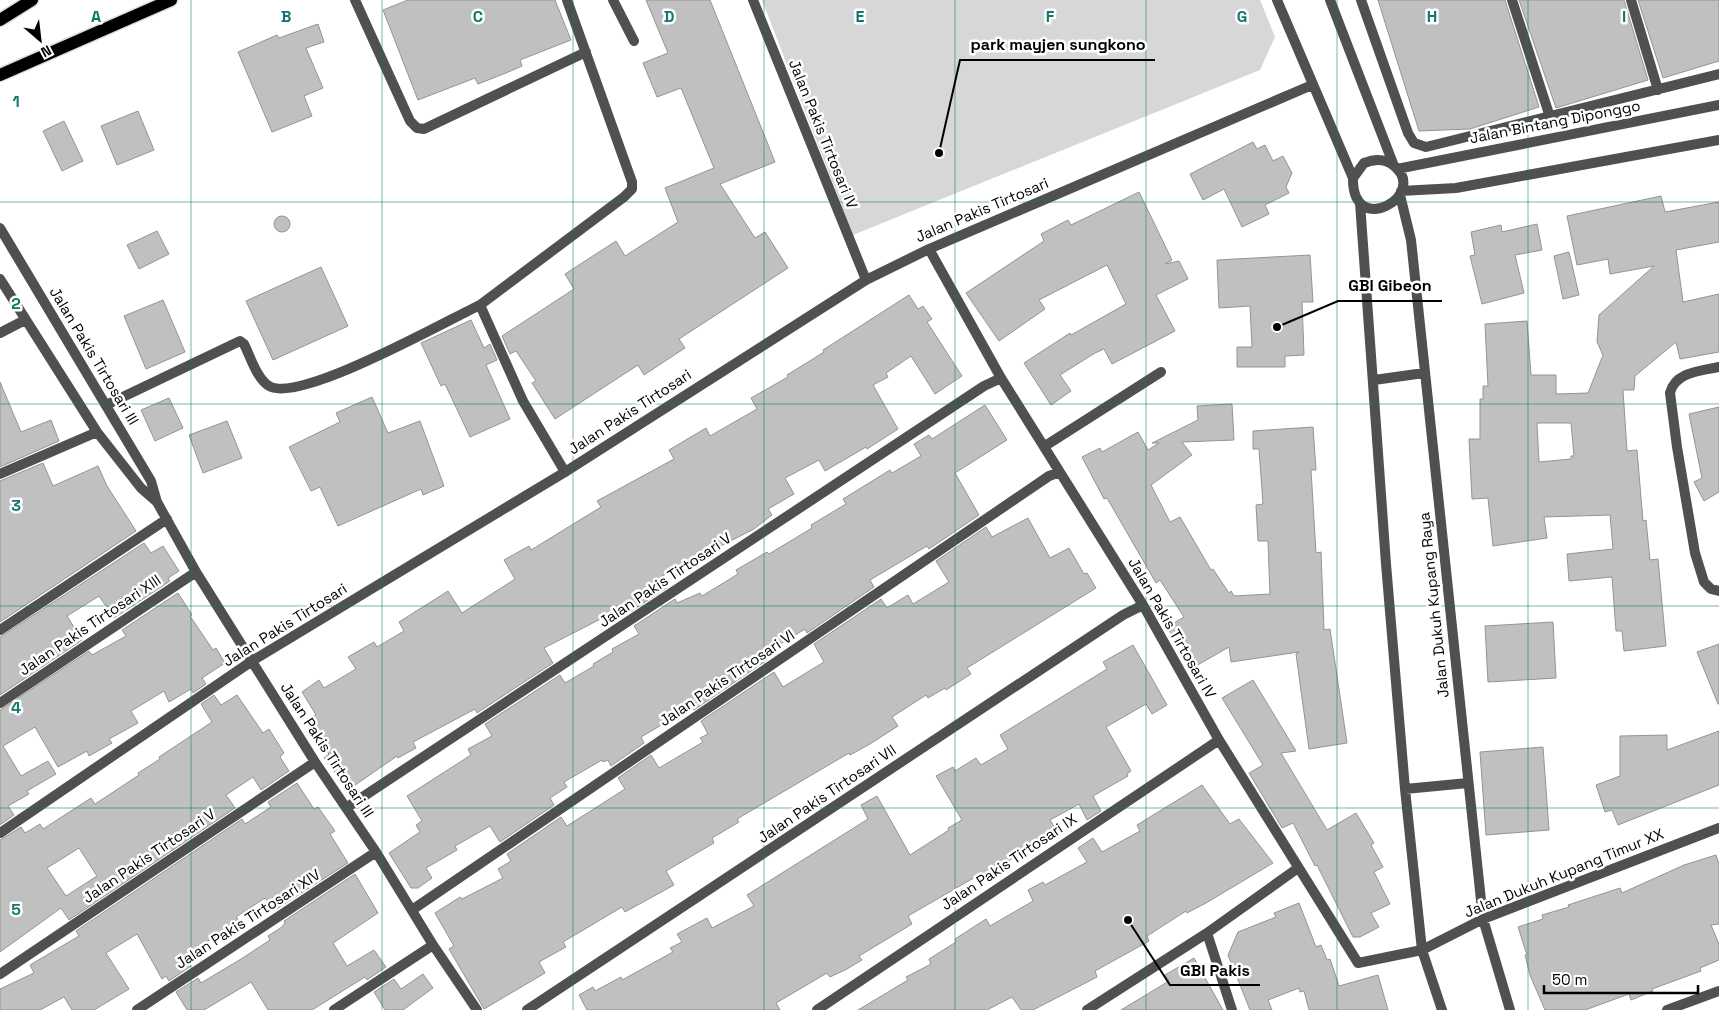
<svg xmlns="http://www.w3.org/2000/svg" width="1719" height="1010" viewBox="0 0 1719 1010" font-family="'Space Grotesk',sans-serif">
	<rect width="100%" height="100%" fill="#fff"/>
	<path fill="#d7d7d7" d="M762,0H1260L1275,37L1260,70L853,235Z"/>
	<path fill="#c0c0c0" stroke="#949494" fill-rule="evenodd" d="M408,0H555L571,40L520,60L522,66L506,73L478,84L475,78L418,100L383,10Z
		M646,0H710L775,162L720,184L755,238L765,232L788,268L679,339L685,348L644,375L638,365L555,419L532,383L536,381L516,351L510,354L502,336L574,289L565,274L616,241L625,256L678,222L665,188L714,168L681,88L657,97L643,63L668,53Z
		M1378,0H1505L1539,107L1470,129L1419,131Z
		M1519,0H1624L1648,80L1556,108Z
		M1638,0H1719V61L1663,78Z
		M318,24L324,42L306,48L323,88L304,96L312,116L272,132L238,52L277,35L279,38Z
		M138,111L154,150L117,165L101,126Z
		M64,121L83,161L62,171L43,131Z
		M1253,142L1257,149L1265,145L1273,161L1283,156L1292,173L1286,187L1289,193L1265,205L1269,214L1242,227L1224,189L1203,200L1190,174Z
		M1139,192L1172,260L1165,264L1179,261L1188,279L1156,295L1175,331L1112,364L1104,349L1095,353L1060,375L1071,391L1051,405L1024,363L1070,333L1071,335L1126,304L1107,265L1039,300L1045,309L999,341L966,293L1044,241L1041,234L1068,220L1071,225Z
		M1661,196L1665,212L1719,202V242L1676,250L1683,302L1719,294V352L1680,359L1676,342L1635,376L1634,390H1623L1627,451L1637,450L1643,521L1646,520L1650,560L1658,559L1666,646L1624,651L1622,631H1616L1612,577L1569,581L1567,554L1613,549L1610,515L1544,517L1547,538L1493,546L1488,498L1472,499L1469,439H1480V399H1483V386H1488L1485,324L1527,321L1531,375H1556V394L1588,393L1603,355L1597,342L1599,315L1654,266L1610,274L1608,259L1577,265L1567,216ZM1537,423H1571L1574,456H1571V459L1539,462Z
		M274 224a8 8 0 1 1 16 0a8 8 0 1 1-16 0Z
		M1537,224L1542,250L1515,255L1524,293L1482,304L1470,256L1475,255L1471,232L1501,225L1502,232Z
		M157,231L169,254L139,269L127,245Z
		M1569,252L1579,295L1563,299L1554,256Z
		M1310,255L1313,302H1302L1304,355L1285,356V367H1237V347H1252L1250,306L1219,308L1217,260Z
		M321,267L348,326L273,360L246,301Z
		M909,295L918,309L923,306L932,319L927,322L962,376L935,394L911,356L886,373L888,377L873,385L898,429L867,449L866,447L825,471L819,460L785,478L794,494L768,509L772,515L754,529L662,576L668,587L627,614L624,607L544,648L553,663L477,713L475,709L413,742L416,748L398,758L397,756L348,790L324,758L329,754L306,721L316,715L302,692L319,680L324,688L356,669L348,657L374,642L377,647L404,631L399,622L448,591L462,613L515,579L504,560L529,546L531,550L601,507L597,501L674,459L669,450L706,428L710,436L757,409L751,398L788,377L787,375L824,352L823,350Z
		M163,300L185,352L146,369L124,316Z
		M471,320L484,348L490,344L497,360L486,365L510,419L470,437L445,384L441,386L421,343Z
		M0,382L21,432L51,420L59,441L0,467Z
		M372,397L388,433L420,421L444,486L423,495L421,489L338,526L320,487L311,491L289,447L340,422L336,413Z
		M169,398L183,428L155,441L141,410Z
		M1232,404L1234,440L1182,442L1192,455L1151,485L1170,522L1180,517L1211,570L1213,569L1229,593L1231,591L1234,596L1270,594L1268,541H1258L1256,505L1263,504L1259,449H1253V431L1313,427L1316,470H1311L1316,553L1321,552L1324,630L1330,629L1347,743L1309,749L1296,654L1299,652L1231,662L1229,647L1194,667L1180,641L1177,643L1167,627L1184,617L1160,580L1156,583L1107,498L1104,499L1082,457L1100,448L1102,452L1138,432L1148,450L1159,443H1152L1198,420L1197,406Z
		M985,405L1007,440L955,473L979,515L929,549L927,546L870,580L874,587L807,633L805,629L764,654L767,660L694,710L692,707L641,737L644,743L611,766L608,760L603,762L602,760L564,782L567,787L550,798L554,805L500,842L490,826L455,846L457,850L426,868L432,878L418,888H411L389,853L420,832L416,825L422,821L407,796L471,755L468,749L492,736L485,724L560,675L565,683L594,666L593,664L613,652L612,649L639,634L634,626L675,599L677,603L700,593L702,596L738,574L736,570L767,552L769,554L812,528L811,525L846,504L843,499L890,470L892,473L921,456L914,444L929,435L932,439Z
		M1719,407V492L1704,501L1694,482L1702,478L1689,414Z
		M227,421L242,458L203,473L189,435Z
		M43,463L53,486L98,466L107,486L136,531L0,622V481Z
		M1028,518L1050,558L1069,548L1084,574L1087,573L1096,588L967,668L971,674L946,690L945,688L928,698L926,695L892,717L898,726L870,744L850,755L849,753L737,819L739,822L712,838L714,843L666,871L674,885L625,912L622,907L563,942L566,947L539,962L545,973L484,1009L449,949L454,946L435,913L460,897L462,899L503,878L498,869L511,861L507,854L561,817L567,826L625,789L618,778L651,755L659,768L703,742L700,738L708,734L701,721L774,672L783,687L824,662L814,644L881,599L887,608L908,595L913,604L949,582L936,561L986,527L992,537Z
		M144,543L151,553L163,546L179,571L168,578L170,581L114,618L99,596L67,616L82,640L0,695V637Z
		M178,593L192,615L190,616L213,650L216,648L225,663L202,678L206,684L193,693L191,689L169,702L164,691L131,711L138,723L109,739L112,743L89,756L87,751L58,767L35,727L3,746L21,776L48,761L56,774L27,791L29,794L8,806L14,815L0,825V710L89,651L92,655L126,636L122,630Z
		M1553,622L1556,678L1488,682L1485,626Z
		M1719,644V704H1718L1697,652Z
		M1133,645L1167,705L1152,714L1146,704L1106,727L1131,771L1127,774L1128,776L1093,796L1101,811L1087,820L1079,804L1050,820L1057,831L979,879L977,876L908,916L912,924L859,956L862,960L847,969L830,977L827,973L776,1003L780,1010H587L579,995L593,987L595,991L621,977L622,980L673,952L670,948L682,942L677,934L707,918L712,928L754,906L747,895L868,819L861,805L877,796L910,855L949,830L948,828L962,820L936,776L953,767L955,771L976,758L981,765L1008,749L1000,735L1107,669L1103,662Z
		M1253,680L1296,751L1281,753L1327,830L1356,813L1374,843L1371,845L1383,867L1374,872L1390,904L1371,913L1379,927L1360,937H1353L1317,865L1315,866L1293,823L1282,828L1249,773L1263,765L1222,698Z
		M214,695L221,705L237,695L263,733L269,729L284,753L280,757L289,771L261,790L253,777L226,795L235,808L69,920L61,908L0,952V840L21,827L25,833L40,824L43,829L91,798L95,804L139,775L138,773L160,759L159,757L212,722L201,704ZM79,848L97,876L66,896L47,868Z
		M1719,731V785L1618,825L1612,810L1605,812L1596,785L1620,776V736L1667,735V750Z
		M1543,747L1549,830L1486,835L1480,752Z
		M297,783L314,809L318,807L335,831L330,834L348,863L275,910L265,898L236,917L238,919L224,930L186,956L191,966L169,981L166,976L162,979L137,934L106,953L129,989L94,1010H72L64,997L40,1010H0V989L34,973L30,965L79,936L76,931L242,819L245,824L271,807L268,802Z
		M1202,785L1230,824L1239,819L1273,863L1206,903L1187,913L1186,911L1147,936L1149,941L1095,971L1097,977L1033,1010H1021L1012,997L987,1010H858L908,980L906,977L931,964L929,959L956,942L955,939L986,919L990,926L1033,901L1028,890L1043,882L1045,885L1087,862L1078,848L1093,838L1102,852L1140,831L1137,825Z
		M1716,855L1719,864V924L1711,925L1719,944V960L1700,968L1701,971L1652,989L1653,991L1631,1000L1629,994L1585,1010H1545L1530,975L1525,955H1527L1518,927L1543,919L1542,915L1569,907L1568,905L1620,888L1622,893L1684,865Z
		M355,874L378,913L333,943L347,966L374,950L386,967L367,980L365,977L312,1010H268L251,982L204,1010H187L176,992L198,978L201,983L241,959L270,940L268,936L282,927L285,923L284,921Z
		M1299,903L1316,947L1321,945L1327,960L1330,959L1339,986L1378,975L1388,1010H1309L1304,991L1300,992L1299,988L1268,1000L1272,1010H1250L1228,955L1238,932L1276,917L1274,913Z
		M1194,958L1223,1010H1121L1169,981L1165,975Z
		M423,974L433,988L403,1010H385L374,992L394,979L401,989Z"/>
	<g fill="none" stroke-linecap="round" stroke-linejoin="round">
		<g stroke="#dbdbdb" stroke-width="15">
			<path id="primary" d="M0,20L32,0
				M0,75L171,0"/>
		</g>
		<path stroke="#505050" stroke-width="10" d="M355,0L410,121L417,128L424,129L586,52
			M613,0L634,41
			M1361,0L1408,133L1414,143L1426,147L1719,74
			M1512,0L1550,117
			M1631,0L1658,90
			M106,405L240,341L244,344C250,356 257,379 269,386C299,404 446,321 480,305
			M565,472L523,401L480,305L624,197L632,189V182L567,0"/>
		<path stroke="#505050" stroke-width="10" d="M753,0L866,280
			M1277,0L1353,178C1352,240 1431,194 1393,165C1384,158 1374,159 1364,163L1353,178
			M1330,0L1394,166
			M1397,169L1719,105
			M1401,191L1456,188L1719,140
			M1400,195L1411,240L1483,919L1510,1010
			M1360,203L1386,564L1405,789L1422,950L1442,1010
			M0,228L151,481L157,502L196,572L315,762L376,852L433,945L477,1010
			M929,249L1001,378L1143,605L1219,740L1358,963L1422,950L1483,919L1719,828
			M0,279L97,432L141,488L157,502
			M0,333L25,320
			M1719,367C1700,371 1675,372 1670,393L1677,447L1695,553L1704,582L1711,589L1719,591
			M1374,380L1424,373
			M1045,446L1161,372
			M0,474L97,432
			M0,630L167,519
			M0,703L196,572
			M1405,789L1468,783
			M346,808L984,386L1001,378
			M0,833L252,661L565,472L866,280L929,249L1312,85
			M412,910L1049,476L1060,472
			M0,974L315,762
			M137,1010L376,852
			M334,1010L433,945
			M527,1010L1123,615L1143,605
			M817,1010L1219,740
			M1087,1010L1207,933
			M1232,1010L1207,933L1298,868
			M1667,1010L1719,991"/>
		<use href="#primary" stroke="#000" stroke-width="12"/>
	</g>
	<path fill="none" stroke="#0f766e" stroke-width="1" stroke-opacity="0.55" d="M191,0V1010M382,0V1010M573,0V1010M764,0V1010M955,0V1010M1146,0V1010M1337,0V1010M1528,0V1010M0,202H1719M0,404H1719M0,606H1719M0,808H1719"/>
	<g text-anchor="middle" stroke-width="5" stroke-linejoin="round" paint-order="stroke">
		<g font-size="15" fill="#000" stroke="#fff">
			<text transform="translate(1555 122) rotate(-11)" y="5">Jalan Bintang Diponggo</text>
			<text transform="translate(823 134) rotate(68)" y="5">Jalan Pakis Tirtosari IV</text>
			<text transform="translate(982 210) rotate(-23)" y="5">Jalan Pakis Tirtosari</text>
			<text transform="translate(94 356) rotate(59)" y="5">Jalan Pakis Tirtosari III</text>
			<text transform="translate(630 412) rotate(-33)" y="5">Jalan Pakis Tirtosari</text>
			<text transform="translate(665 580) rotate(-34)" y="5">Jalan Pakis Tirtosari V</text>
			<text transform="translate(1434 605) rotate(-96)" y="5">Jalan Dukuh Kupang Raya</text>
			<text transform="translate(90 625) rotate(-34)" y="5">Jalan Pakis Tirtosari XIII</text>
			<text transform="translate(285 625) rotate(-32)" y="5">Jalan Pakis Tirtosari</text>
			<text transform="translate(1172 628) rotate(60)" y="5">Jalan Pakis Tirtosari IV</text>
			<text transform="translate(727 678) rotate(-34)" y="5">Jalan Pakis Tirtosari VI</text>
			<text transform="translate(327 750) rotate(57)" y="5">Jalan Pakis Tirtosari III</text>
			<text transform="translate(827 794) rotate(-34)" y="5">Jalan Pakis Tirtosari VII</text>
			<text transform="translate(149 856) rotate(-34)" y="5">Jalan Pakis Tirtosari V</text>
			<text transform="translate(1009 862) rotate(-34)" y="5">Jalan Pakis Tirtosari IX</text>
			<text transform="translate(1564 873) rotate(-22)" y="5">Jalan Dukuh Kupang Timur XX</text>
			<text transform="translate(248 919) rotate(-33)" y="5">Jalan Pakis Tirtosari XIV</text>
		</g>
	</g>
	<g font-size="16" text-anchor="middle" font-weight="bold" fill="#0f766e" stroke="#fff" stroke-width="5" stroke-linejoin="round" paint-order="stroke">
		<text x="96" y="22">A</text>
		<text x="286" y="22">B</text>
		<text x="478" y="22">C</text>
		<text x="669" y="22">D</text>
		<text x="860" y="22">E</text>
		<text x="1050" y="22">F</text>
		<text x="1242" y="22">G</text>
		<text x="1432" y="22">H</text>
		<text x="1624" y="22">I</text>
		<text x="16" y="107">1</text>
		<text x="16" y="309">2</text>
		<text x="16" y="511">3</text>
		<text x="16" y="713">4</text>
		<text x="16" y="915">5</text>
	</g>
	<path fill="none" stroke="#000" stroke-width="2" d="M939 153L960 60H1155M1277 327L1338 301H1442M1128 920L1170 985H1260"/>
	<g fill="#000" stroke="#fff" stroke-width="2">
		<circle cx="939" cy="153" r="5"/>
		<circle cx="1277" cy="327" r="5"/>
		<circle cx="1128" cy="920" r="5"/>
	</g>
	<g font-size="16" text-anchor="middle" font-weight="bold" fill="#000" stroke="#fff" stroke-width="5" stroke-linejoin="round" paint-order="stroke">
		<text x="1058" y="50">park mayjen sungkono</text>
		<text x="1390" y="291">GBI Gibeon</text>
		<text x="1215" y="976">GBI Pakis</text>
	</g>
	<g transform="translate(40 40) rotate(152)" stroke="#ffffff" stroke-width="4" paint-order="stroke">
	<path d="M0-4L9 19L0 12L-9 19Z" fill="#000000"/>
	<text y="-8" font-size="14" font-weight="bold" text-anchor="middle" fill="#000000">N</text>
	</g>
	<path d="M1544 985v8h154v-8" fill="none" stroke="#000000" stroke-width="2.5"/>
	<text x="1552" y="985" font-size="15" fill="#000000" stroke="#ffffff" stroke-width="4" paint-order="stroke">50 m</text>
</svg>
